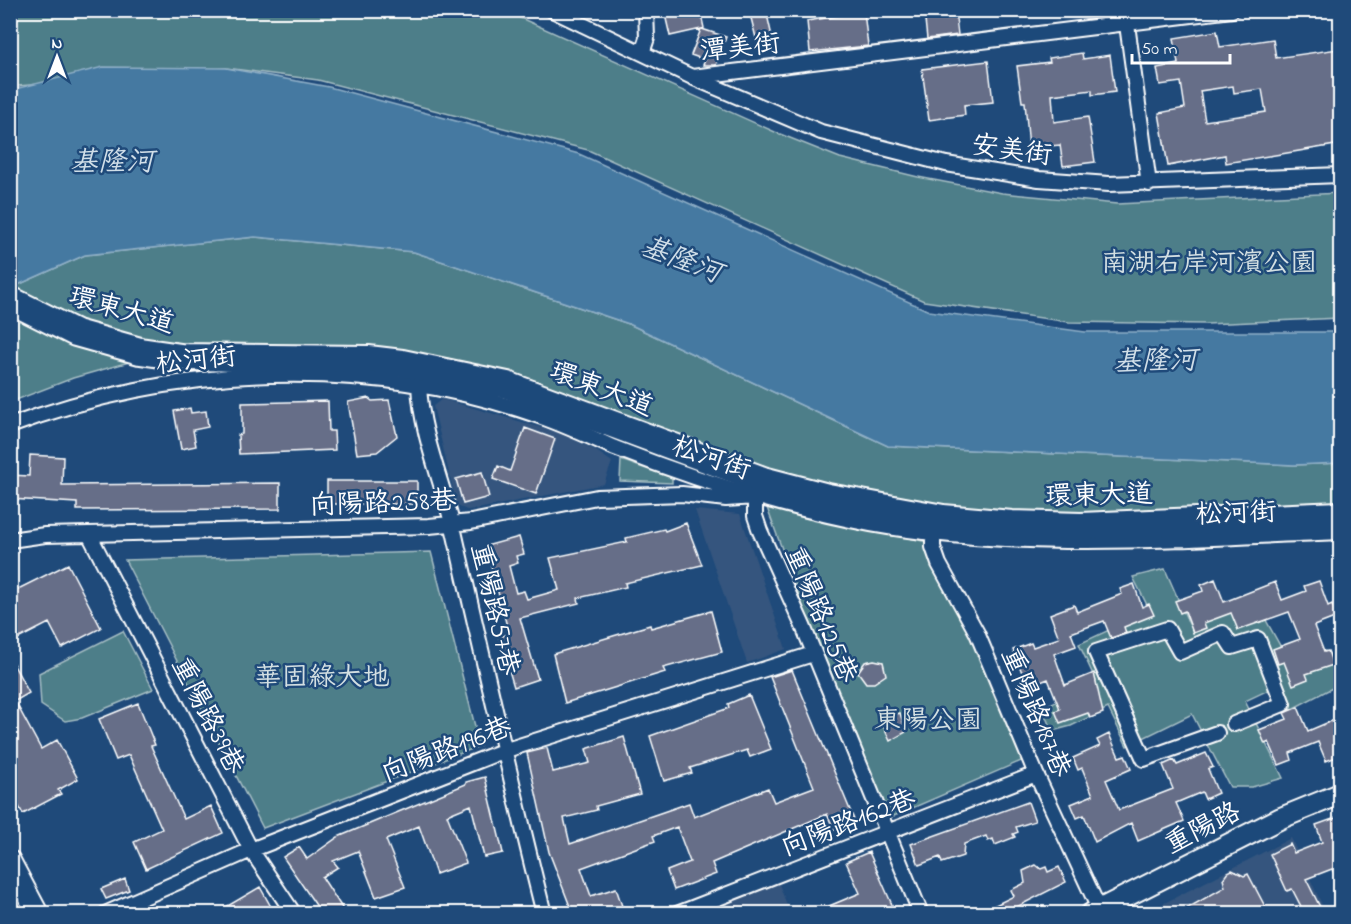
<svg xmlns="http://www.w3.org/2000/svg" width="1351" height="924" viewBox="0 0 1351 924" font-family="'Indie Flower','LXGW WenKai TC',sans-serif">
	<rect width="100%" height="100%" fill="#1f4a7a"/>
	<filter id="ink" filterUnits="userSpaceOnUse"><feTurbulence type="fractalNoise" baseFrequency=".0167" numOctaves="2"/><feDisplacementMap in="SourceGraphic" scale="12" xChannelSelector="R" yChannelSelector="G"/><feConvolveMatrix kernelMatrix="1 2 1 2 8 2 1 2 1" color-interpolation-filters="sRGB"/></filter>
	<g filter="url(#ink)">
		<path fill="#34557e" d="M442,399L560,433L595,450L612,462L604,484L477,509L467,510L457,506L433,406Z
			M695,510L740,514L786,649L747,663Z
			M1291,838L1326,913L1143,914Z
			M779,884L790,913H730L726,903Z"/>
		<path fill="#4e7e89" stroke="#a6bec4" stroke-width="1.5" d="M11,11H505L775,132L840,158L918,177L1002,193L1117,204L1340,193V318L1206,324L1069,322L924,301L588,150L318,80L226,68L18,86L11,90Z
			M255,237L414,252L629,324L888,446L1294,465L1340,463V512L1018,521L809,485L702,451L571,394L495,369L446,358L376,349L143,358L73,378L11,402V288L85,255Z
			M621,460L672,478V483L620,481Z
			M766,505L927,542L1028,758L887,819L816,642Z
			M431,552L480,746L263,828L125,560Z
			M1165,569L1189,624L1228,607L1263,615L1292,667L1325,651C1340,659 1340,667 1340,684L1290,710L1279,685L1245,701L1283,778L1252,787H1230L1192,714L1127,746L1108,708L1071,726L1052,731L1042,708L1096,681L1079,644L1150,611L1133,577Z
			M123,631L153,689L82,718L65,721L41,705L39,673Z"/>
		<path fill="#4479a1" stroke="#8fafc7" stroke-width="1.5" d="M103,67L226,68L329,87L579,154L929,311L1085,332H1340V463L1294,465L888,446L629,324L414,252L255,237L85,255L11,288V90Z"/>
		<path fill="#666e88" stroke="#fff" stroke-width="1.5" fill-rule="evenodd" d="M664,10H700L704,28L702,29L726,37L716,65H703L705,60L691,55L701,29L670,36Z
			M749,10H766L773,41L758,46Z
			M924,10H955L958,35L927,39Z
			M864,12L868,46L810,52L807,21Z
			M1217,31L1220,47L1273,39L1276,58L1338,49L1341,144L1226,163L1225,155L1168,166L1159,113L1185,108L1181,82L1160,85L1157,68L1178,64L1174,38ZM1233,86L1234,93L1262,89L1266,112L1205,121L1200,91Z
			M1082,53L1083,59L1110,55L1115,92L1092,95V90L1052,95L1054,122L1088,117L1095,162L1063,166L1060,145L1029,148L1025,102H1022L1017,66L1050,62L1049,58Z
			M988,61L993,102L964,105L965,115L929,120L922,69Z
			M368,398L372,401L389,400L397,436L377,452L357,454L348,402Z
			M328,401L329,431H334L335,450L239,454L238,435L242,434V403Z
			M190,408L191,413L206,411L208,427L193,430L196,446L181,449L174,411Z
			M525,428L555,439L536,494L493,479L498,466L510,471Z
			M30,455L63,457L62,485L280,483V509L77,510V503L10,499V475L29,476Z
			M482,472L489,497L463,504L456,479Z
			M327,481H417V504H327Z
			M686,523L702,565L625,583L626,587L578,598L579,603L520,618L538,679L514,687L499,637L509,634L486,546L519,537L524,554L516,556L518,563L509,566L516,593L524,591L527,599L559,590L550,558L627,542L626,538L664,529L665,531Z
			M68,564L101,628L62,648L49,623L10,643V593Z
			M1215,579L1224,602L1275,582L1282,600L1306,591L1304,586L1319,581L1328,606L1332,604L1337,617L1314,626L1324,652L1328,651L1333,665L1306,674L1308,679L1293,685L1284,662L1278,664L1273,649L1300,639L1289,612L1238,630L1231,613L1204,623L1206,628L1193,633L1185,611L1180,613L1175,601L1203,591L1201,585Z
			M1134,584L1142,607L1149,604L1154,615L1124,627L1126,633L1111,638L1104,621L1071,633L1076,646L1054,654L1065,685L1094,673L1103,713L1090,718L1088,713L1060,723L1055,711L1060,709L1048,679L1023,689L1019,677L1023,675L1013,650L1031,643L1033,647L1059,638L1050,614L1074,605L1077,612L1122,594L1120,589Z
			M711,611L722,652L663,668L665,672L565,703L553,654L650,625L651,628Z
			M10,658L29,693L15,701L41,749L57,740L78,779L58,790L61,794L23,814L10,790Z
			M874,660L883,662L886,675L874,683H866L858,672L865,662Z
			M792,670L855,822L834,830L827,814L712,863L716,874L674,890L667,871L690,862L677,827L653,836L655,841L581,868L591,896L616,888L622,906L600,914H573L549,852L527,753L547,748L553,772L590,763L586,749L624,737L640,794L596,806L597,810L564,818L570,844L689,803L694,817L768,788L774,802L814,787L770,677Z
			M749,695L771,749L750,757L747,750L690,768L692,773L664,781L650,736L729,708L728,704Z
			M138,703L155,745L151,746L184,819L211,806L223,833L146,869L134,842L162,829L129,755L116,760L99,719Z
			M1298,707L1308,731L1341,717V755L1326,761L1318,742L1290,753L1292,760L1279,765L1269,742L1265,744L1259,730L1287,719L1284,713Z
			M900,713L906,732L890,741L880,719Z
			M1109,734L1119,757L1125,755L1131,769L1106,780L1119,810L1173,789L1163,765L1174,760L1177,765L1206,753L1213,767L1208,769L1218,793L1205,799L1202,792L1176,803L1184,821L1138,841L1131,823L1095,842L1084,815L1077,818L1071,804L1093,795L1082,768L1078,770L1073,758L1100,746L1097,740Z
			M485,777L503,853L484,857L471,805L447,815L466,863L436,874L419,826L386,840L405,887L376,897L358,851L333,861L338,867L322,877L346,914H322L283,857L299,847L307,859L338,837L466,784V782Z
			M1028,802L1035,821L1016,827L1018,832L1013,834L1015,837L995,845L993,839L988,841L986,836L964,844L963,856L942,863L940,857L919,865L911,844Z
			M1341,816V888L1332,869L1306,879L1320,907L1305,914L1292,889L1287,891L1270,854L1290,844L1294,853L1322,842L1316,825Z
			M869,852L893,907L877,914H810L860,893L846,862Z
			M1036,865L1041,869L1046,867L1048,872L1059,867L1066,882L1003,914H977L1014,896L1011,890L1025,883L1023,871Z
			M1232,870L1244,876L1248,874L1269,914H1177L1225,887L1223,879L1228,872Z
			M125,879L129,890L106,899L101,889Z
			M260,887L275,914H214Z"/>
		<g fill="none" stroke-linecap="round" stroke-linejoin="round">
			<g stroke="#fff" stroke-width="18">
				<path id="street" d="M552,10L692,77L1232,10
					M1125,10L1149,184
					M642,53L647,38L646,10
					M694,78L821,132L946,164L1039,179L1109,184L1340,175
					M419,385C421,435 443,483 454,531C483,659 512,786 544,914
					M10,426C175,364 366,356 533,414C561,423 588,436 615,448C691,478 770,503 850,520C1004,553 1183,539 1340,532
					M89,534L251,850L294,914
					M933,534V547L939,564L977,633L1036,774L1099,909
					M10,540L45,535L429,526L471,522L597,497L682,494L726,499L755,497V516L760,531L803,626L921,914
					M1217,733L1144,759L1096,652L1167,629L1180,652L1223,633L1232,647L1258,639L1283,704L1234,724
					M105,914L251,850L503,751L813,654
					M677,914L1036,774"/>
			</g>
			<g stroke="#fff" stroke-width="24">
				<path id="secondary" d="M10,861L38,914
					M1091,914L1281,818L1340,794"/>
			</g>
			<g stroke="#fff" stroke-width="30">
				<path id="highway" d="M10,300L76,333L140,351L181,357L368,359L402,363L507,385L763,480L828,497L943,518L1012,524L1081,526L1340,515"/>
			</g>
			<use href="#street" stroke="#1f4a7a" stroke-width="14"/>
			<use href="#secondary" stroke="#1f4a7a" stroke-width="20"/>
			<use href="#highway" stroke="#1f4a7a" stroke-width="26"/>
		</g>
	</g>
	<g text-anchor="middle" stroke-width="5" stroke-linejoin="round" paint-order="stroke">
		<g font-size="27" fill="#fff" stroke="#1f4a7a">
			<text transform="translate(740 46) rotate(-6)" y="9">潭美街</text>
			<text transform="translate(1012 149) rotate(8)" y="9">安美街</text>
			<text transform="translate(122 309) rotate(16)" y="9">環東大道</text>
			<text transform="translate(196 359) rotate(-6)" y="9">松河街</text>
			<text transform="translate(602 388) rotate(21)" y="9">環東大道</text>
			<text transform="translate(712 457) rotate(19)" y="9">松河街</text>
			<text transform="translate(1099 494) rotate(-1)" y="9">環東大道</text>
			<text transform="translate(383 502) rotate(-2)" y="9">向陽路258巷</text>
			<text transform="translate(1236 512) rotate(-2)" y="9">松河街</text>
			<text transform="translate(496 609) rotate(77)" y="9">重陽路57巷</text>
			<text transform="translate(822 614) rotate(67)" y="9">重陽路125巷</text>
			<text transform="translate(1037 712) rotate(67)" y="9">重陽路187巷</text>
			<text transform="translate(209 715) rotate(63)" y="9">重陽路39巷</text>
			<text transform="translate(446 749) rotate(-21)" y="9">向陽路196巷</text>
			<text transform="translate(848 822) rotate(-21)" y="9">向陽路162巷</text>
			<text transform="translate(1202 827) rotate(-27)" y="9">重陽路</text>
		</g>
		<g font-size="27" fill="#d3dfe2" stroke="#1f4a7a">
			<text x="1209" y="271">南湖右岸河濱公園</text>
			<text x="322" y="685">華固綠大地</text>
			<text x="928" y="728">東陽公園</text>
		</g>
		<g font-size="28" font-style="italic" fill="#d0dee8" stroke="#1f4a7a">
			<text x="112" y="170">基隆河</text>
			<text transform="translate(682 258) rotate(21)" y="10">基隆河</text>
			<text transform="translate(1155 359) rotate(-1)" y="10">基隆河</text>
		</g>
	</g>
	<rect width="1351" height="924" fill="none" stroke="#1f4a7a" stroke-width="36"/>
	<rect x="18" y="18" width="1315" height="888" fill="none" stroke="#fff" stroke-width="2" filter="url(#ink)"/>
	<g transform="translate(57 57)" stroke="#1f4a7a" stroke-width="4.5" paint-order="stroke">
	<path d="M0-4.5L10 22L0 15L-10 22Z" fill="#ffffff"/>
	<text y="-9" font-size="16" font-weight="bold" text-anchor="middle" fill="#ffffff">N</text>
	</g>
	<path d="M1132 54v9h98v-9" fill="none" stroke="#ffffff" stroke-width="3"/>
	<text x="1141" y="54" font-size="18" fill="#ffffff" stroke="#1f4a7a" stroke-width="4.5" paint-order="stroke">50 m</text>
</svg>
